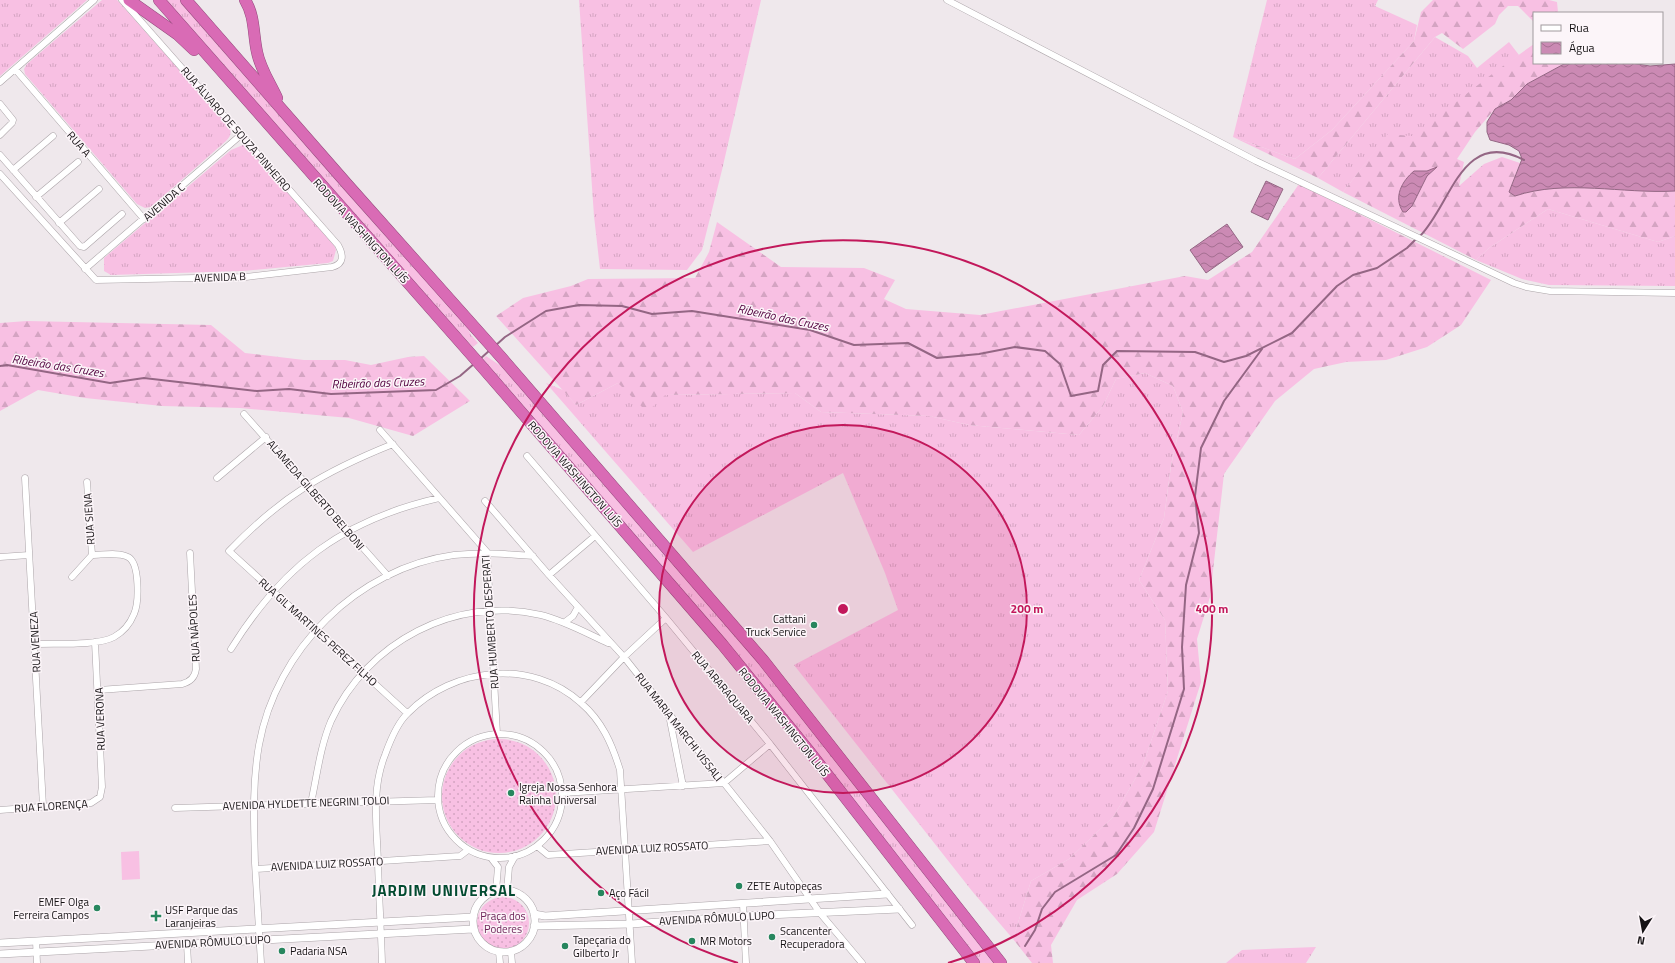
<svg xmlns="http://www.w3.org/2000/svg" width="1675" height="963" viewBox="0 0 1675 963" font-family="'Titillium Web',sans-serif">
	<defs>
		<pattern id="grass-tufts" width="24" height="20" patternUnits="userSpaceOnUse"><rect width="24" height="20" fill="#f8c0e3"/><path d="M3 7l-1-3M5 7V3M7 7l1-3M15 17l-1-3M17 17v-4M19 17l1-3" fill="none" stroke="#d4a4c2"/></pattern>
		<pattern id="forest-firs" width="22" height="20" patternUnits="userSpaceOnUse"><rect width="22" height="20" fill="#f8c0e3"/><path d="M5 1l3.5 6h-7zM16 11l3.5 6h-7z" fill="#d4a4c2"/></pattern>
		<pattern id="park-dots" width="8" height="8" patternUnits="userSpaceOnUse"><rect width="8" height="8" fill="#f8c0e3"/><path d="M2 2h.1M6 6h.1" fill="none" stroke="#d4a4c2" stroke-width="1.8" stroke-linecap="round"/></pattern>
		<pattern id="water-waves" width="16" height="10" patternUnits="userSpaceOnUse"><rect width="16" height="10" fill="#cb8ab4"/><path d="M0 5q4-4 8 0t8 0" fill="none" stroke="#a46f91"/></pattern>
	</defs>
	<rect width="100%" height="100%" fill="#efe8ec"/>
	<path fill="url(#grass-tufts)" d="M0,0H87L0,76Z
		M102,0H117L119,2L230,127C231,134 231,136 226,141L151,207L145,208L137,204L25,74L24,69L27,64Z
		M164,0H182L466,324L471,335L478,343L473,347L462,335L454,331Z
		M579,0H761L722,170L702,250L687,270L600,269L594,216Z
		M1267,0H1378L1375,6L1417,25L1414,41L1332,130L1295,159L1233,137Z
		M1435,37L1468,56L1477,68L1509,42L1519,55L1412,137L1388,135L1343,192L1318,178Z
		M243,145L248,147L334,245L336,250L333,261L328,263L242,271L111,275L104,271V258L231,150Z
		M1548,209L1658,242L1675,236V286L1549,285L1522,279L1476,260L1489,248Z
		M486,356L504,368L783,690L996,963H978L482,360Z
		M1145,373L1173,386L1183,412L1171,465L1164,518L1139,580L1165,620L1168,691L1143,765L1114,816L1069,859L1031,881L1013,939L972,891L794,665L898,610L885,573L843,473L693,552L546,383L563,390L576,405L618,383L665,395L795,393L821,412L929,416L969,425L1079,435L1103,406L1116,379Z
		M1316,947L1306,963H1226L1242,950Z"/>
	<path fill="url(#forest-firs)" d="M1433,0H1549L1557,2L1558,12L1534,13V22L1518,6H1508L1499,15L1495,24L1463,49L1442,33L1435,37L1318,178L1233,137L1295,159L1332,130L1414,41L1421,12Z
		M1534,44V63H1580L1564,64L1527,84L1511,100L1495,109L1475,132L1457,159L1464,162L1459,186L1484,164L1502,157L1520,163L1509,192L1515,196C1566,179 1622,194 1675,191V236L1658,242L1548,209L1489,248L1476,260L1343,192L1388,134L1412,136L1496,71Z
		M1299,184L1491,280L1461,325L1427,347L1386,360L1346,362L1314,369L1275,401L1224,474L1210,597L1197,639L1201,682L1154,832L1117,874L1077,900L1051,945L1053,963H1032L1013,939L1031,881L1069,859L1114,816L1143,765L1168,691L1165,620L1139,580L1164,518L1171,466L1183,412L1173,386L1145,373L1116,379L1103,406L1079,435L969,425L929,416L821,412L795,393L665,395L647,412L618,383L576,405L496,316L523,298L571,286L588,279L695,278L709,252L717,222L781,267L864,268L895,280L884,299L906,309L980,315L1185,276L1208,280L1252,252Z
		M27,321L211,325L245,353L304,360H345L371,365L408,357L424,356L470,401L413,436L349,418L240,408L162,406L85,398L38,390L0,411V323Z"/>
	<path fill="url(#park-dots)" d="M442 796a57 57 0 1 1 114 0a57 57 0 1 1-114 0Z
		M477 923a26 26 0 1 1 52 0a26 26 0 1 1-52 0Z"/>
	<path fill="#f8c0e3" d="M139,851L140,879L122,880L121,852Z"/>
	<path fill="url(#water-waves)" stroke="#946684" d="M1580,63H1631L1650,66L1675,64V191C1622,194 1566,179 1515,196L1509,192L1522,159L1519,151L1509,145L1490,140L1487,132V122L1495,109L1511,100L1527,84L1564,64Z
		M1437,167L1427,176L1412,206L1406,212H1403C1393,197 1402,181 1414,171H1427Z
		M1266,181L1283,189L1268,220L1251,212Z
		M1227,224L1243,247L1206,273L1190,250Z"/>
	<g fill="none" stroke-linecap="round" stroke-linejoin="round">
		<path stroke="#946684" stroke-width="2" d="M1420,236C1451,205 1462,127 1524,160
			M495,346L505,337L546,311L579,305L622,306L652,314L692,311L810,330L854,345L908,343L937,358L979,354L1015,347L1045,351L1060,364L1071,396L1098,391L1103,365L1117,351L1195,352L1224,362L1246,356L1292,333L1337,286L1353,275L1377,268L1407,248L1416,239
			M480,359L490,350
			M0,366L7,365L110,383L144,378L257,391L289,389L331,394L436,390L460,376L475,363
			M1025,946L1035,930L1042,909L1055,892L1116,855L1134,828L1153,789L1184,689L1182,647L1186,585L1199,533L1195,496L1201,448L1224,401L1262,349"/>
		<g stroke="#aba4a8" stroke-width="7">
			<path id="minor" d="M947,0L1256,161L1514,283L1526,287L1550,291L1675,293
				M15,69L144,219
				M0,82L94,0
				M0,104L13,120L12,123L0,135
				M0,155L80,246L84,247L122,214
				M13,170L53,136
				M0,174L96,280L246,277L332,267C345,264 343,254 338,245L122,0
				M36,197L78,162
				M59,223L99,189
				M85,269L242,134
				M244,414L388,576
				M380,430L487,552L497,734
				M393,444C323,472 281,497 229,551L407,713
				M527,456L666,618L770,744L912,925
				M25,478L43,806
				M217,478L266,437
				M87,482L92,555
				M485,501L549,575L624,657L770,841L820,913L862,963
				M0,557L29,555
				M549,575L595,536
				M565,622L573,616L578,607
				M35,644C56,643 97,646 114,637C123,632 130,624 134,614C139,603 140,563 128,557C119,552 102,555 92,555L72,577
				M231,649C283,565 343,520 439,498
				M99,690L182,684C190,682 195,677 196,669L190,553
				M581,702L624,657L666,618
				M669,715L683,786
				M438 796a62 62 0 1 1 124 0a62 62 0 1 1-124 0Z
				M562,793L724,783L770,744
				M311,803C317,776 320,747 331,721C367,642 456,595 541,615C565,621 586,633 608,643
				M175,808L437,800
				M0,810L91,803L100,797L102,787L95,642
				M537,846L548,855L770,841
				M491,858L498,867L496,891
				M256,869L460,856L468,850
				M507,891L509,867L515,856
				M743,904L746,963
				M36,941L37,963
				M187,944L188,963
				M499,952L500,963
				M511,952L512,963
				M261,963C259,930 257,896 255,863C254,824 252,785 259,745C276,650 357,568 454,555C481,552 506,554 533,556
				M382,963C381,930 379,896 378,863C377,826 371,790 385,755C390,741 397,723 408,713C453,667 532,658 581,703C602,721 612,744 620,770L632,963"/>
		</g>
		<g stroke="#aba4a8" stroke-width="8">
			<path id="tertiary" d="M473 921a31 31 0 1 1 62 0a31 31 0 1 1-62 0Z
				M534,914L545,916L887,894
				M534,926L631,924L743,916L899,909
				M0,943L473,917
				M0,954L473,929"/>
		</g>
		<g stroke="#944c7d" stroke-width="12">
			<path id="motorway" d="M129,0L177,34L194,50
				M159,0L483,368L722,644L809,751L974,963
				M186,0L347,184L501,357L763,660L1001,963
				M245,0C255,16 253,34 257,52C260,68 270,83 277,98"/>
		</g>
		<use href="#minor" stroke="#fff" stroke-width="6"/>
		<use href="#tertiary" stroke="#fff" stroke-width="7"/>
		<use href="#motorway" stroke="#d96bb5" stroke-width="11"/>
	</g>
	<circle cx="843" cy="609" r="184" fill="#c2185b" fill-opacity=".12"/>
	<g fill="none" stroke="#c2185b" stroke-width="2">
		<circle cx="843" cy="609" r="184"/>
		<path d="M738 963A369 369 0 1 1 948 963"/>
	</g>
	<g fill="#27865e" stroke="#fcf5f9" stroke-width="1.5">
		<circle cx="814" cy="625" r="4"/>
		<circle cx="511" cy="793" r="4"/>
		<circle cx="739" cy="886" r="4"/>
		<circle cx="601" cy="893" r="4"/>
		<circle cx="97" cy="908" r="4"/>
		<path d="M154 910h4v4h4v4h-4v4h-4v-4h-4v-4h4z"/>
		<circle cx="772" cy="937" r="4"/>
		<circle cx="692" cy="941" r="4"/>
		<circle cx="565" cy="946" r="4"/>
		<circle cx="282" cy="951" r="4"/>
	</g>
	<g text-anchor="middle" stroke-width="3" stroke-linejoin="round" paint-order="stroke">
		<g font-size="11" fill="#151214" stroke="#fcf5f9">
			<text transform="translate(236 129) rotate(49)" y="4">RUA ÁLVARO DE SOUZA PINHEIRO</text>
			<text transform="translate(79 144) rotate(49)" y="4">RUA A</text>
			<text transform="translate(164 202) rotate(-41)" y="4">AVENIDA C</text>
			<text transform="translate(361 231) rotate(48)" y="4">RODOVIA WASHINGTON LUÍS</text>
			<text transform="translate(220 277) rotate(-2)" y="4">AVENIDA B</text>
			<text transform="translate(575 474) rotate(49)" y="4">RODOVIA WASHINGTON LUÍS</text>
			<text transform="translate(316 495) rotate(49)" y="4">ALAMEDA GILBERTO BELBONI</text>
			<text transform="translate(89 519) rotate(-94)" y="4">RUA SIENA</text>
			<text transform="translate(490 622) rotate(-94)" y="4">RUA HUMBERTO DESPERATI</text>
			<text transform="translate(194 628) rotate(-93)" y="4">RUA NÁPOLES</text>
			<text transform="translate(318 632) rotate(42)" y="4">RUA GIL MARTINES PEREZ FILHO</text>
			<text transform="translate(35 642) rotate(-93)" y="4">RUA VENEZA</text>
			<text transform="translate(723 687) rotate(50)" y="4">RUA ARARAQUARA</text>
			<text transform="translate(100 719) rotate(-92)" y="4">RUA VERONA</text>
			<text transform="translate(784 722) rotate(51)" y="4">RODOVIA WASHINGTON LUÍS</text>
			<text transform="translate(679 727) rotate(52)" y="4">RUA MARIA MARCHI VISSALI</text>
			<text transform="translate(306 803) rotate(-2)" y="4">AVENIDA HYLDETTE NEGRINI TOLOI</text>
			<text transform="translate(51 806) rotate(-4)" y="4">RUA FLORENÇA</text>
			<text transform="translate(652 848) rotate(-3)" y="4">AVENIDA LUIZ ROSSATO</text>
			<text transform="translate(327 864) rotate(-3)" y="4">AVENIDA LUIZ ROSSATO</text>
			<text transform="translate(717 918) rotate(-3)" y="4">AVENIDA RÔMULO LUPO</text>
			<text transform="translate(213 942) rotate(-3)" y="4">AVENIDA RÔMULO LUPO</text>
		</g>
		<g font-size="11" fill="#151214" stroke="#fcf5f9" text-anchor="start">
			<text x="806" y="623" text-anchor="end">Cattani<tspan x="806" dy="13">Truck Service</tspan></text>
			<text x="519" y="791">Igreja Nossa Senhora<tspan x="519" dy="13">Rainha Universal</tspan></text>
			<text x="747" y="890">ZETE Autopeças</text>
			<text x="609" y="897">Aço Fácil</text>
			<text x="89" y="906" text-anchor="end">EMEF Olga<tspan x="89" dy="13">Ferreira Campos</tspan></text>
			<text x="165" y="914">USF Parque das<tspan x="165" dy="13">Laranjeiras</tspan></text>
			<text x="780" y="935">Scancenter<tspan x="780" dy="13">Recuperadora</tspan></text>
			<text x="573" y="944">Tapeçaria do<tspan x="573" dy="13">Gilberto Jr</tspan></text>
			<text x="700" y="945">MR Motors</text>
			<text x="290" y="955">Padaria NSA</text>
		</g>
		<g font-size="11" fill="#6f2359" stroke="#fcf5f9">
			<text x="503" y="920">Praça dos<tspan x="503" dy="13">Poderes</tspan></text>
		</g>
		<g font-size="12" font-style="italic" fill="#51013e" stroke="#fcf5f9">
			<text transform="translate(783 318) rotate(12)" y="4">Ribeirão das Cruzes</text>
			<text transform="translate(58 366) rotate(9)" y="4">Ribeirão das Cruzes</text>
			<text transform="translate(378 383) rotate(-2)" y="4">Ribeirão das Cruzes</text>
		</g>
		<g font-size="15" font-weight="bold" letter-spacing="1" fill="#034b31" stroke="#fcf5f9">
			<text x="444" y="896">JARDIM UNIVERSAL</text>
		</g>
	</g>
	<circle cx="843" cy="609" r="6" fill="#c2185b" stroke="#fcf5f9" stroke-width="2"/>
	<g font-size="12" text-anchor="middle" font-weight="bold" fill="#c2185b" stroke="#fcf5f9" stroke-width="3" stroke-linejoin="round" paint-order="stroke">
		<text x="1027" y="613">200 m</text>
		<text x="1212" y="613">400 m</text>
	</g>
	<rect x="1533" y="12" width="130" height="52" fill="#fcf5f9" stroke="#a09a9d"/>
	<rect x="1541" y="25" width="20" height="6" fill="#ffffff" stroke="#a09a9d"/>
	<text x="1569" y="32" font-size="12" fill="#151214">Rua</text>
	<rect x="1541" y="42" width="20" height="12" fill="url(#water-waves)" stroke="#a09a9d"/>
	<text x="1569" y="52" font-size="12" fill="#151214">Água</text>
	<g transform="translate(1643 931) rotate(191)" stroke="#fcf5f9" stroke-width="3" paint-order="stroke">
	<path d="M0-3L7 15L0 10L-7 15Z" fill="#151214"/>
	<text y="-6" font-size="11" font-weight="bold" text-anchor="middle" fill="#151214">N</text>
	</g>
</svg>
